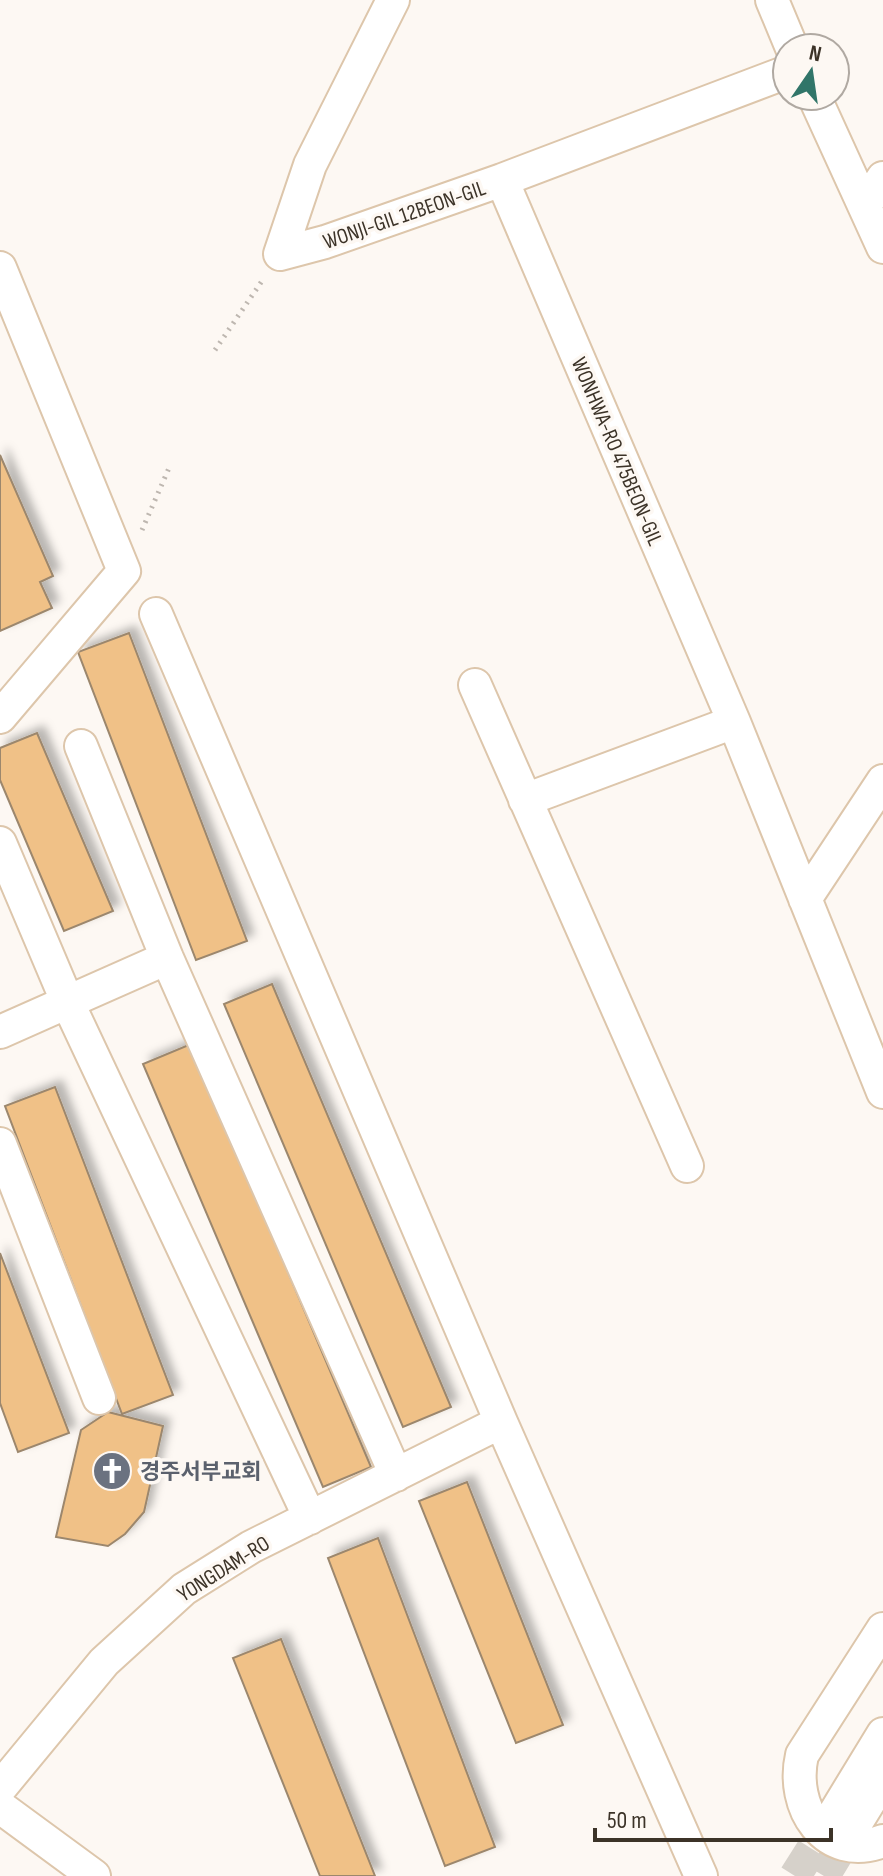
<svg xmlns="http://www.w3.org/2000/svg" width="883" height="1876" viewBox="0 0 883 1876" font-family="'Sofia Sans Condensed','Noto Sans KR',sans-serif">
	<defs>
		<filter id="shadow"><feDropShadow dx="7" dy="-7" stdDeviation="4" flood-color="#0004"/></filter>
	</defs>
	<rect width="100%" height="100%" fill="#fdf8f3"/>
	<path fill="#f0c187" stroke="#9c876d" stroke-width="2" filter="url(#shadow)" d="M0,455L53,576L40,582L52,608L0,631Z
		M129,633L247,941L196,960L78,652Z
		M37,733L113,911L64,931L0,780V748Z
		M272,984L451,1407L403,1427L224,1004Z
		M191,1044L371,1467L323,1487L143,1064Z
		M55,1087L173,1395L122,1414L5,1106Z
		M0,1253L69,1433L18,1452L0,1403Z
		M108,1412L163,1426L144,1512L125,1534L108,1546L56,1537L81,1430Z
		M467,1482L563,1725L516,1743L419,1501Z
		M378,1538L495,1847L445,1866L328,1558Z
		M281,1639L375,1876H320L233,1658Z"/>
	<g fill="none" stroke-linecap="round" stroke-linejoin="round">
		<path stroke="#d6d1ca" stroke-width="32" stroke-dasharray="32 16" stroke-linecap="butt" d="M795,1876L833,1816
			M824,1876L853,1828"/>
		<g stroke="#ddc6ab" stroke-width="36">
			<path id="minor" d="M393,0L310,165L280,254L325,242L502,180L787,72
				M772,0L792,48
				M814,96L883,247
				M502,180L734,722L883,1092
				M865,205L883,178
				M0,268L124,571L0,717
				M156,614L501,1422L701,1876
				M475,685L687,1166
				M81,746L167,958L396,1475
				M525,800L734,722
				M0,843L67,1001L310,1518
				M805,899L883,781
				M0,1032L167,958
				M0,1144L99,1398
				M883,1629L802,1755C790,1807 825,1863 883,1841
				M0,1788L104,1662L184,1589L251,1547L501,1422
				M0,1807L94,1876
				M833,1816L883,1734
				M853,1828L883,1779"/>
		</g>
		<path stroke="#beb7b0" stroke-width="5" stroke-dasharray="2 6" stroke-linecap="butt" d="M215,350L264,278
			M142,530L169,468"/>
		<use href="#minor" stroke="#fff" stroke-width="32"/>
	</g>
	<defs>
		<g id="church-disc" transform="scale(2)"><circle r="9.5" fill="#6b7280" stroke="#fdf8f3"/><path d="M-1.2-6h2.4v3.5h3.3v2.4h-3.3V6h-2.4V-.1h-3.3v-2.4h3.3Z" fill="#fff"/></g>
	</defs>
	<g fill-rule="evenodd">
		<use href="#church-disc" x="112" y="1471"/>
	</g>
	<g text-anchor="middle" stroke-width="7" stroke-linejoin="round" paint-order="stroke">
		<g font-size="22" fill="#3c3328" stroke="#fdf8f3">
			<text transform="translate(404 214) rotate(-19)" y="8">WONJI-GIL 12BEON-GIL</text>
			<text transform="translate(618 451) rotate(67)" y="8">WONHWA-RO 475BEON-GIL</text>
			<text transform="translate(223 1568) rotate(-32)" y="8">YONGDAM-RO</text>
		</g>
		<g font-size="22" font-weight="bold" fill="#5b616d" stroke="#fdf8f3" text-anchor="start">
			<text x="140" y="1479">경주서부교회</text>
		</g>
	</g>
	<g transform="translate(811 72) rotate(13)"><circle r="38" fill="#fdf8f3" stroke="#b0a9a2" stroke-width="2"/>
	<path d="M0-6L14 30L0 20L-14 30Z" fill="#317569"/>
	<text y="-12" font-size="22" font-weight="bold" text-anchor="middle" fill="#3c3328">N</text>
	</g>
	<path d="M595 1828v12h236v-12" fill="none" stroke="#3c3328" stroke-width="4"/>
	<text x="607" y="1828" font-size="24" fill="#3c3328" stroke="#fdf8f3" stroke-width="6" paint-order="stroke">50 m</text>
</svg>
